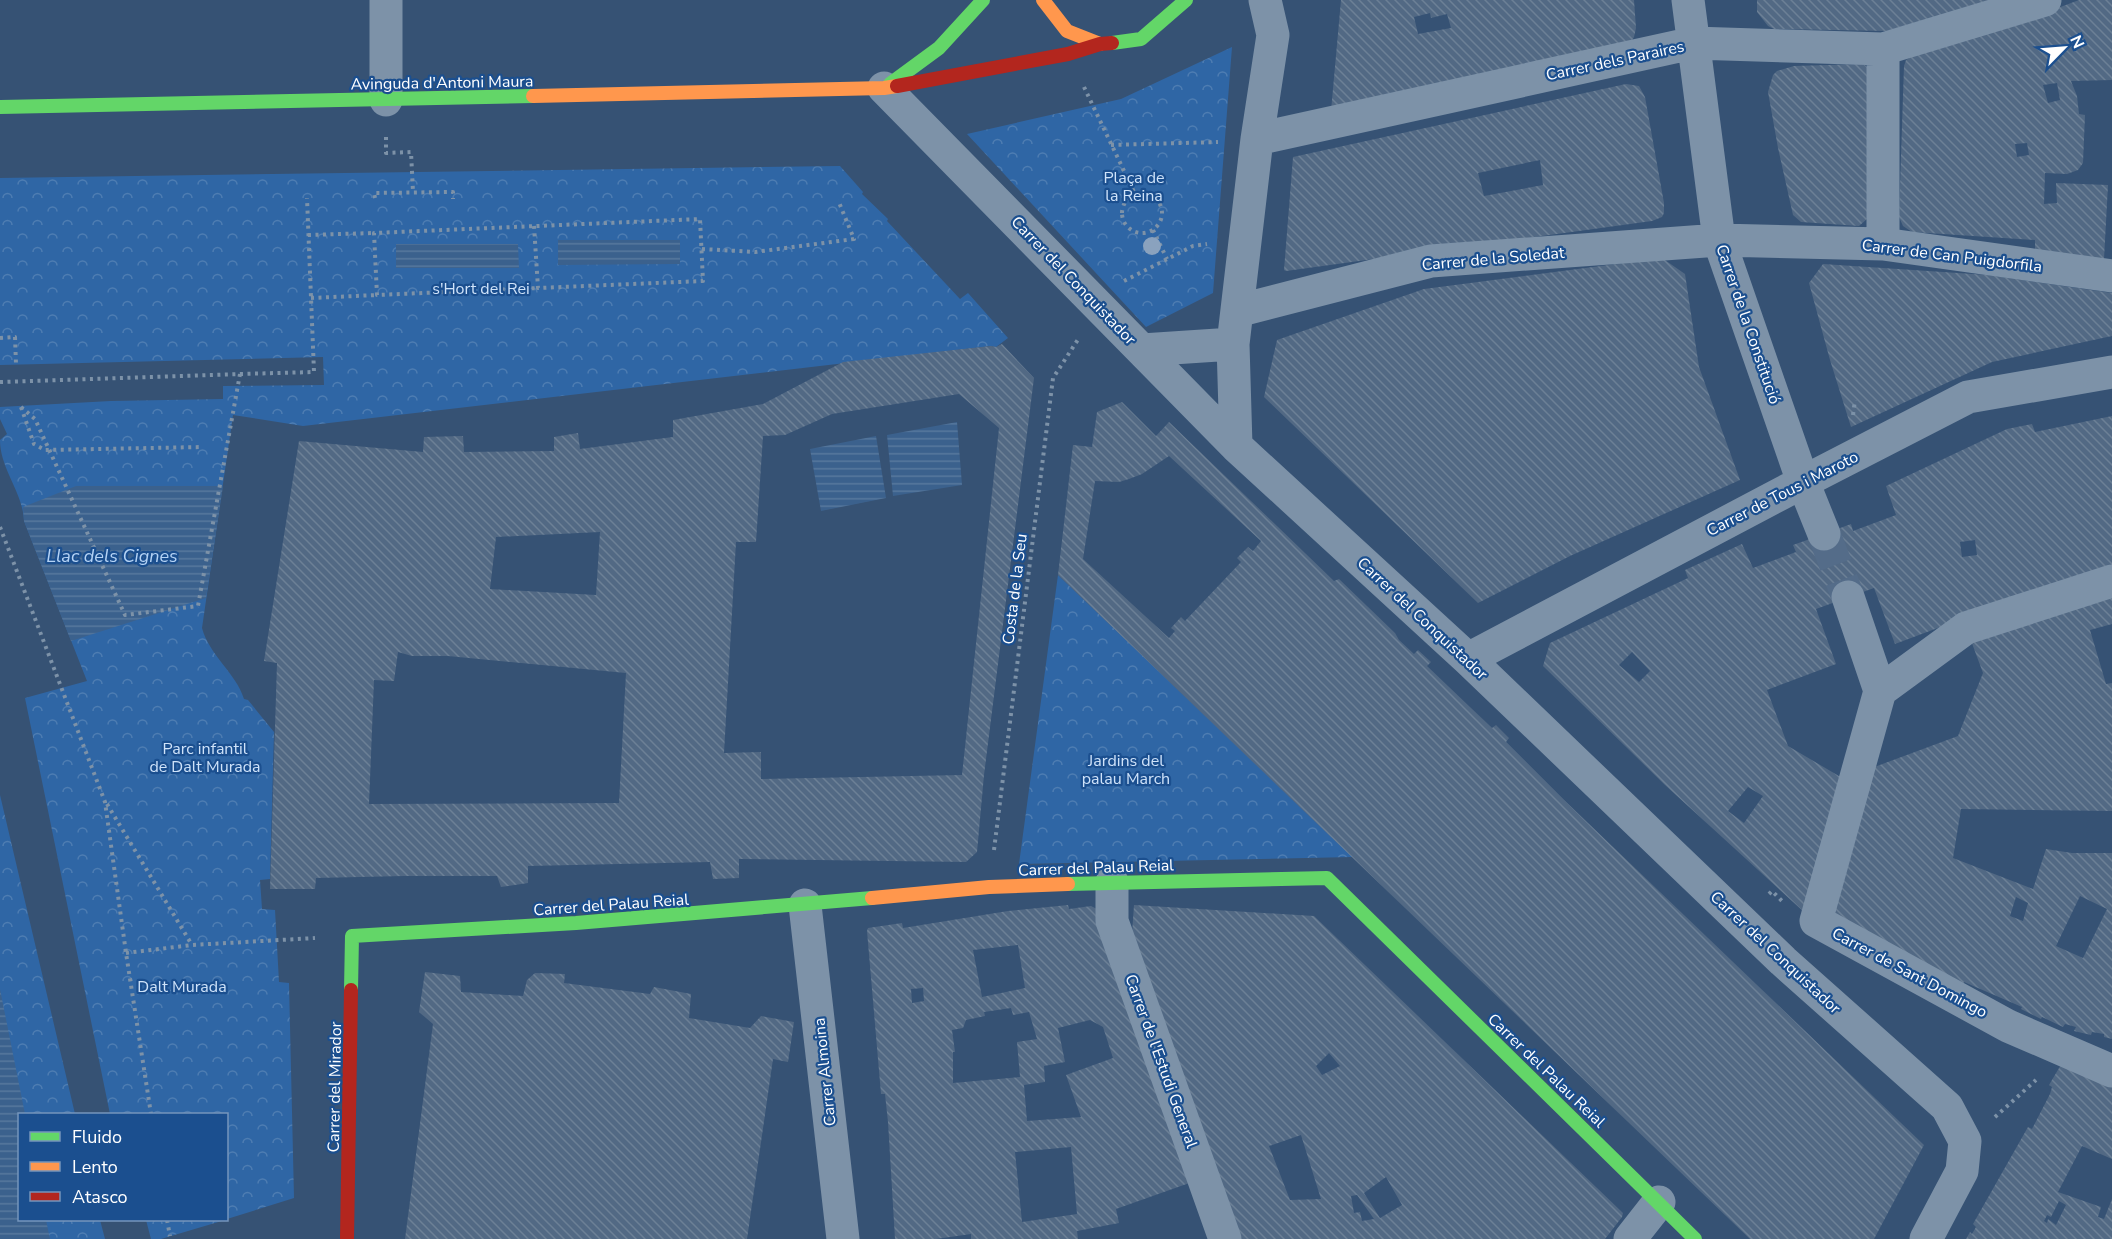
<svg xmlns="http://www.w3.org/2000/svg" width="2112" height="1239" viewBox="0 0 2112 1239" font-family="'Nunito Sans',sans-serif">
	<defs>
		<pattern id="park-crowns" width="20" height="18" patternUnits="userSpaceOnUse" patternTransform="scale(1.5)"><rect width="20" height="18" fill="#2f66a5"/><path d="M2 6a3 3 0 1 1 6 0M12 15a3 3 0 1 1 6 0" fill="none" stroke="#4e7db2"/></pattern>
		<pattern id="water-rules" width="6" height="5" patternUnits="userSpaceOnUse" patternTransform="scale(1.5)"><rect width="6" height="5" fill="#3b618d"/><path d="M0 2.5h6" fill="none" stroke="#58799e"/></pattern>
		<pattern id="building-back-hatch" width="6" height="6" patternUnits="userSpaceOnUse" patternTransform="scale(1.5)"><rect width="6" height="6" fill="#526984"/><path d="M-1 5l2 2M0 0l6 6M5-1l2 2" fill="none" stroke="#6c8096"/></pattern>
	</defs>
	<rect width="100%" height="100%" fill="#365274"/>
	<path fill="url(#park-crowns)" d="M1232,47L1213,293L1146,327L967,134L1121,99Z
		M840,166L863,192L862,194L888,219L887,221L960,299L968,293L1008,338L996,347L991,346L303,426L233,415L202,628C209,655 236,673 244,699L248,700L274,732L270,879L260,880L262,909L275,910L279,982L289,983L294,1198L227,1219L226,1114H110L25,698L87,681L24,521C23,492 0,469 0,440L7,434L0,419V407L111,401L223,399V386L324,385L323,357L0,365V178Z
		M1058,575L1353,857L1019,864Z
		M0,795L75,1114H20V1220H100L105,1239H0Z
		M146,1220H225L161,1239H151Z"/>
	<path fill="url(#water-rules)" d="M558,240H680V264L558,265Z
		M396,244H518L519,268H396Z
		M957,422L962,485L893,496L887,435Z
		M876,436L886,498L821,511L810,449Z
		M76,486H223L206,598L71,641L24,521L23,507Z
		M0,989L25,1114H20V1220H46L50,1239H0Z"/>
	<path fill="url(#building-back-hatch)" fill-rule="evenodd" d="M1341,0H1634L1636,28L1634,37L1630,44L1331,111ZM1430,13L1431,18L1447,14L1451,28L1418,34L1414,17Z
		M1757,0H2025L1982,3L1887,31L1774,29L1768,26L1757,12Z
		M2079,0H2112V80L2071,81L2077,96L2079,114L2085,115L2083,163L2078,170L2067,174L2045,173L2044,204L2057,203L2056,183L2108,185L2104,259L2035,251V240L1912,232L1903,226L1899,217L1904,66L1906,60L1913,56L2034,17ZM2057,83L2060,100L2048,103L2043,85ZM2027,143L2029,155L2017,157L2015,144Z
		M1860,64L1865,65L1871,72L1867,219L1859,226L1801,222L1793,215L1778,148L1768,92L1773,75L1777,71L1794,66Z
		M1626,84L1639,86L1645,97L1664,203V213L1662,217L1652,221L1286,271L1284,270L1293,157ZM1540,160L1543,185L1484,196L1478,173Z
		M1662,258L1685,274L1699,367L1740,480L1570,556L1478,603L1264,397L1277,340L1424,289Z
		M1823,264L1988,275L2112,293V336L1992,362L1851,427L1830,360L1809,283Z
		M1002,344L1034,378L984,775L977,852L966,862L739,859V878L713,879L710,862L528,866V883L501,887L497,876H404L316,878L315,889H270L277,663L264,661L299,441L423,452L424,437L463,436L464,452L554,451V437L578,433L580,449L673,437V420L763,404L843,362L991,346L996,347ZM959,394L999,428L962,775L761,779V752L724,753L736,542H756L763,436L785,435L832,414ZM600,532L596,595L490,589L496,537ZM398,652L412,656H448L626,673L619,803L369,804L374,680L394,681Z
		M1122,402L1156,436L1169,422L1334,581L1339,579L1395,633L1399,640L1414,654L1418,650L1431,662L1427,666L1492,728L1496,725L1509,738L1506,742L1564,800L1924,1145L1874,1239H1750L1058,575L1073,445L1092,447L1097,412ZM1169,456L1261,541L1253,551L1248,547L1237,558L1241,562L1185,621L1181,617L1171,628L1175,631L1169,638L1083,559L1095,481L1119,482L1129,479L1142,474Z
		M2112,416V573L1959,620L1895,644L1874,588L1816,609L1836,664L1767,690L1788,746L1844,779L1804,912L1665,785L1543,666L1550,643L1688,578L1685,570L1742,544L1753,568L1796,552L1793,545L1824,534L1851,524L1853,531L1896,515L1886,486L2007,429L2032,424L2035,432ZM1975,540L1977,555L1962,557L1960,542ZM1632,652L1650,671L1639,682L1619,665ZM1748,787L1763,796L1744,823L1728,811Z
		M2112,592V624L2090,630L2106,684L2112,683V811L1961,809L1953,858L2033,889L2046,849L2072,853H2112V1039L2104,1037V1034L2092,1032L2091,1035L2074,1031L2076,1027L2065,1024L2063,1027L2042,1017L2041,1019L2021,1009L2022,1007L1964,982L1961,988L1833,917L1869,769L1958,736L1983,673L1970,638ZM2080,896L2107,909L2083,958L2056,946ZM2016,897L2028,903L2023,921L2010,916Z
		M1068,905L1069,909L1091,906L1097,909L1195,1181L1116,1209L1119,1223L1077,1231L1078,1239H971V1234L936,1239H895L888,1122L885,1094H881L867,931L868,928L902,923L903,928L1008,911ZM1018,945L1025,988L982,997L973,950ZM923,988L924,1001L912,1003L911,989ZM1011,1008L1013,1015L1029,1012L1037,1039L1017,1042L1020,1077L953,1083V1052H955L952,1030L963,1028L966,1020L985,1016L984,1012ZM1090,1020L1103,1027L1113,1058L1066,1075L1081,1117L1027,1121L1024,1085L1045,1082L1044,1066L1065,1062L1058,1028ZM1071,1147L1077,1214L1022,1222L1015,1152Z
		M1134,905L1314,916L1623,1213L1622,1217L1605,1239H1237L1132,934ZM1329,1053L1340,1066L1322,1075L1316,1066ZM1301,1135L1321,1199L1290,1200L1269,1146ZM1386,1177L1402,1205L1380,1218L1364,1193ZM1357,1195L1374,1219L1362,1221L1360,1212L1354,1213L1351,1196Z
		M425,972L460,976L461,992L523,996L527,980L535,973L565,974L564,983L650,994L654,987L691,994L689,1018L750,1028L761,1016L794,1022L788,1062L773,1059L747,1239H405L433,1024L419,1012Z
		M2062,1063L2112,1086V1159L2082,1146L2058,1192L2101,1207L2098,1217L2104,1219L2112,1199V1239H1966L1970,1232L1972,1234L1976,1227L1973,1224L2028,1127L2032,1129L2050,1094L2052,1087L2049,1085ZM2059,1201L2066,1205L2056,1225L2048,1219L2047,1223L2044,1221L2047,1215L2051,1217Z"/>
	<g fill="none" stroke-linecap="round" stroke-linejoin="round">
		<path stroke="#546c89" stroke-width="33" stroke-dasharray="33 16" stroke-linecap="butt" d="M1824,534L1848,597"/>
		<path stroke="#7d92a8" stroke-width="4" stroke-dasharray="3 4.5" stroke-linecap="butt" d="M1084,87L1135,194
			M386,137V153L411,152L413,192
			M1111,145L1218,142
			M1122 213a20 20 0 1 1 40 0a20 20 0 1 1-40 0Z
			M375,198L374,193L453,192V199
			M534,226L538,288L703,281L700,219L374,233L377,295L538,288
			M1153,230L1167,259
			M308,235L374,233
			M702,249L755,252L854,239L838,200
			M1124,281L1193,246L1207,244
			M311,298L377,295
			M0,338L15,337L16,364
			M240,374L314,372L307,198
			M0,382L240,374L198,606
			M21,407L34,444L45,450L203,447
			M1853,415L1855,400
			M0,527L105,802L126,953L151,1114
			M107,804L192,945
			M994,850L1053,378L1079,338
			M1769,894L1772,891L1782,901
			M126,953L192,945L315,938
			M1995,1117L2036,1080
			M167,1220L170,1236"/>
		<path stroke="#7d92a8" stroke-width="33" d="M1688,0L1719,240L1803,482L1824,534
			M884,88L1236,446L1468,659L1783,961L1947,1107L1965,1141L1962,1171L1926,1239
			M386,100V0
			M1257,139L1693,43L1883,49L2045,0
			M1883,244V49
			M1237,311L1431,261L1719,240L1883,244L2112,276
			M1142,350L1233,344
			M1236,446L1233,344L1257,139L1273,35L1265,0
			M2112,581L1966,628L1880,691L1816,921L2008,1026L2112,1071
			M1848,597L1880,691
			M1468,659L1803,482L1968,397L2112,372
			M1112,882V921L1225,1239
			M805,905L843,1239
			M1630,1239L1659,1202"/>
		<path stroke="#63d668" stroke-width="14" d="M1112,43L1141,39L1186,0
			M890,84L939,48L983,0
			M0,107L533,96
			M1068,884L1327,878L1695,1239
			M351,990L352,936L576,923L872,898"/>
		<path stroke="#ff974d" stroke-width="14" d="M1043,0L1067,31L1100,44
			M533,96L884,88L897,86
			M872,898L989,887L1068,884"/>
		<path stroke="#b3261e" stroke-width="14" d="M897,86L1068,54L1100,44L1112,43
			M347,1239L351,990"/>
		<path stroke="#7d92a8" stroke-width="4" stroke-dasharray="3 4.5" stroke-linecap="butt" d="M21,407L35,419L125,615L198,606"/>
	</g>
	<circle fill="#8aa2be" cx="1152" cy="246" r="9"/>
	<g text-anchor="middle" stroke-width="4.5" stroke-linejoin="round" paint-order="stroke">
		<g font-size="16" fill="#fff" stroke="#1b4f8f">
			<text transform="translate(1615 60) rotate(-12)" y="6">Carrer dels Paraires</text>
			<text transform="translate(442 82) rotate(-1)" y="6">Avinguda d'Antoni Maura</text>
			<text transform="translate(1952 255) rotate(7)" y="6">Carrer de Can Puigdorfila</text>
			<text transform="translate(1493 258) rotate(-5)" y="6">Carrer de la Soledat</text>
			<text transform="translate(1074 280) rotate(46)" y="6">Carrer del Conquistador</text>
			<text transform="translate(1749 324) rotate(71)" y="6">Carrer de la Constitució</text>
			<text transform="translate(1782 493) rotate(-27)" y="6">Carrer de Tous i Maroto</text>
			<text transform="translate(1014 589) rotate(-83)" y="6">Costa de la Seu</text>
			<text transform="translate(1423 618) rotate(43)" y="6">Carrer del Conquistador</text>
			<text transform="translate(1096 867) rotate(-2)" y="6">Carrer del Palau Reial</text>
			<text transform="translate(611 904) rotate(-4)" y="6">Carrer del Palau Reial</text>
			<text transform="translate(1776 952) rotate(43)" y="6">Carrer del Conquistador</text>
			<text transform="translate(1910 972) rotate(28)" y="6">Carrer de Sant Domingo</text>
			<text transform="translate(1162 1061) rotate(70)" y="6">Carrer de l'Estudi General</text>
			<text transform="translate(1547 1070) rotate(44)" y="6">Carrer del Palau Reial</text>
			<text transform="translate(824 1072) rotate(-96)" y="6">Carrer Almoina</text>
			<text transform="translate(334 1087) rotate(-89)" y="6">Carrer del Mirador</text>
		</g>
		<g font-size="16" fill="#cfe3fa" stroke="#1b4f8f">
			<text x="1134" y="183">Plaça de<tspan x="1134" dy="18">la Reina</tspan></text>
			<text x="481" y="294">s'Hort del Rei</text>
			<text x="205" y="754">Parc infantil<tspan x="205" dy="18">de Dalt Murada</tspan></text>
			<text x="1126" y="766">Jardins del<tspan x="1126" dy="18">palau March</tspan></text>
			<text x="182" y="992">Dalt Murada</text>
		</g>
		<g font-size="18" font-style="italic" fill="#b5d3f5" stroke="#1b4f8f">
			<text x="112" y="562">Llac dels Cignes</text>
		</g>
	</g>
	<rect x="18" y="1113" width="210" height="108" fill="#1b4f8f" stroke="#7695bc" stroke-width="1.5"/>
	<rect x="30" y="1132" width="30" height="9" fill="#63d668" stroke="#7695bc" stroke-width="1.5"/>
	<text x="72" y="1143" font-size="18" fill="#ffffff">Fluido</text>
	<rect x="30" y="1162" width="30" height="9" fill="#ff974d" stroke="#7695bc" stroke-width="1.5"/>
	<text x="72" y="1173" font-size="18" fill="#ffffff">Lento</text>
	<rect x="30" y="1192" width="30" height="9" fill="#b3261e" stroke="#7695bc" stroke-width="1.5"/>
	<text x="72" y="1203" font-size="18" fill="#ffffff">Atasco</text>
	<g transform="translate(2064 48) rotate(65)" stroke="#1b4f8f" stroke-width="4.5" paint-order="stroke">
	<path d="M0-4.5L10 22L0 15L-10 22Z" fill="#ffffff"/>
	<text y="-9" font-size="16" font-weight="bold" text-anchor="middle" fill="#ffffff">N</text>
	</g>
</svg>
